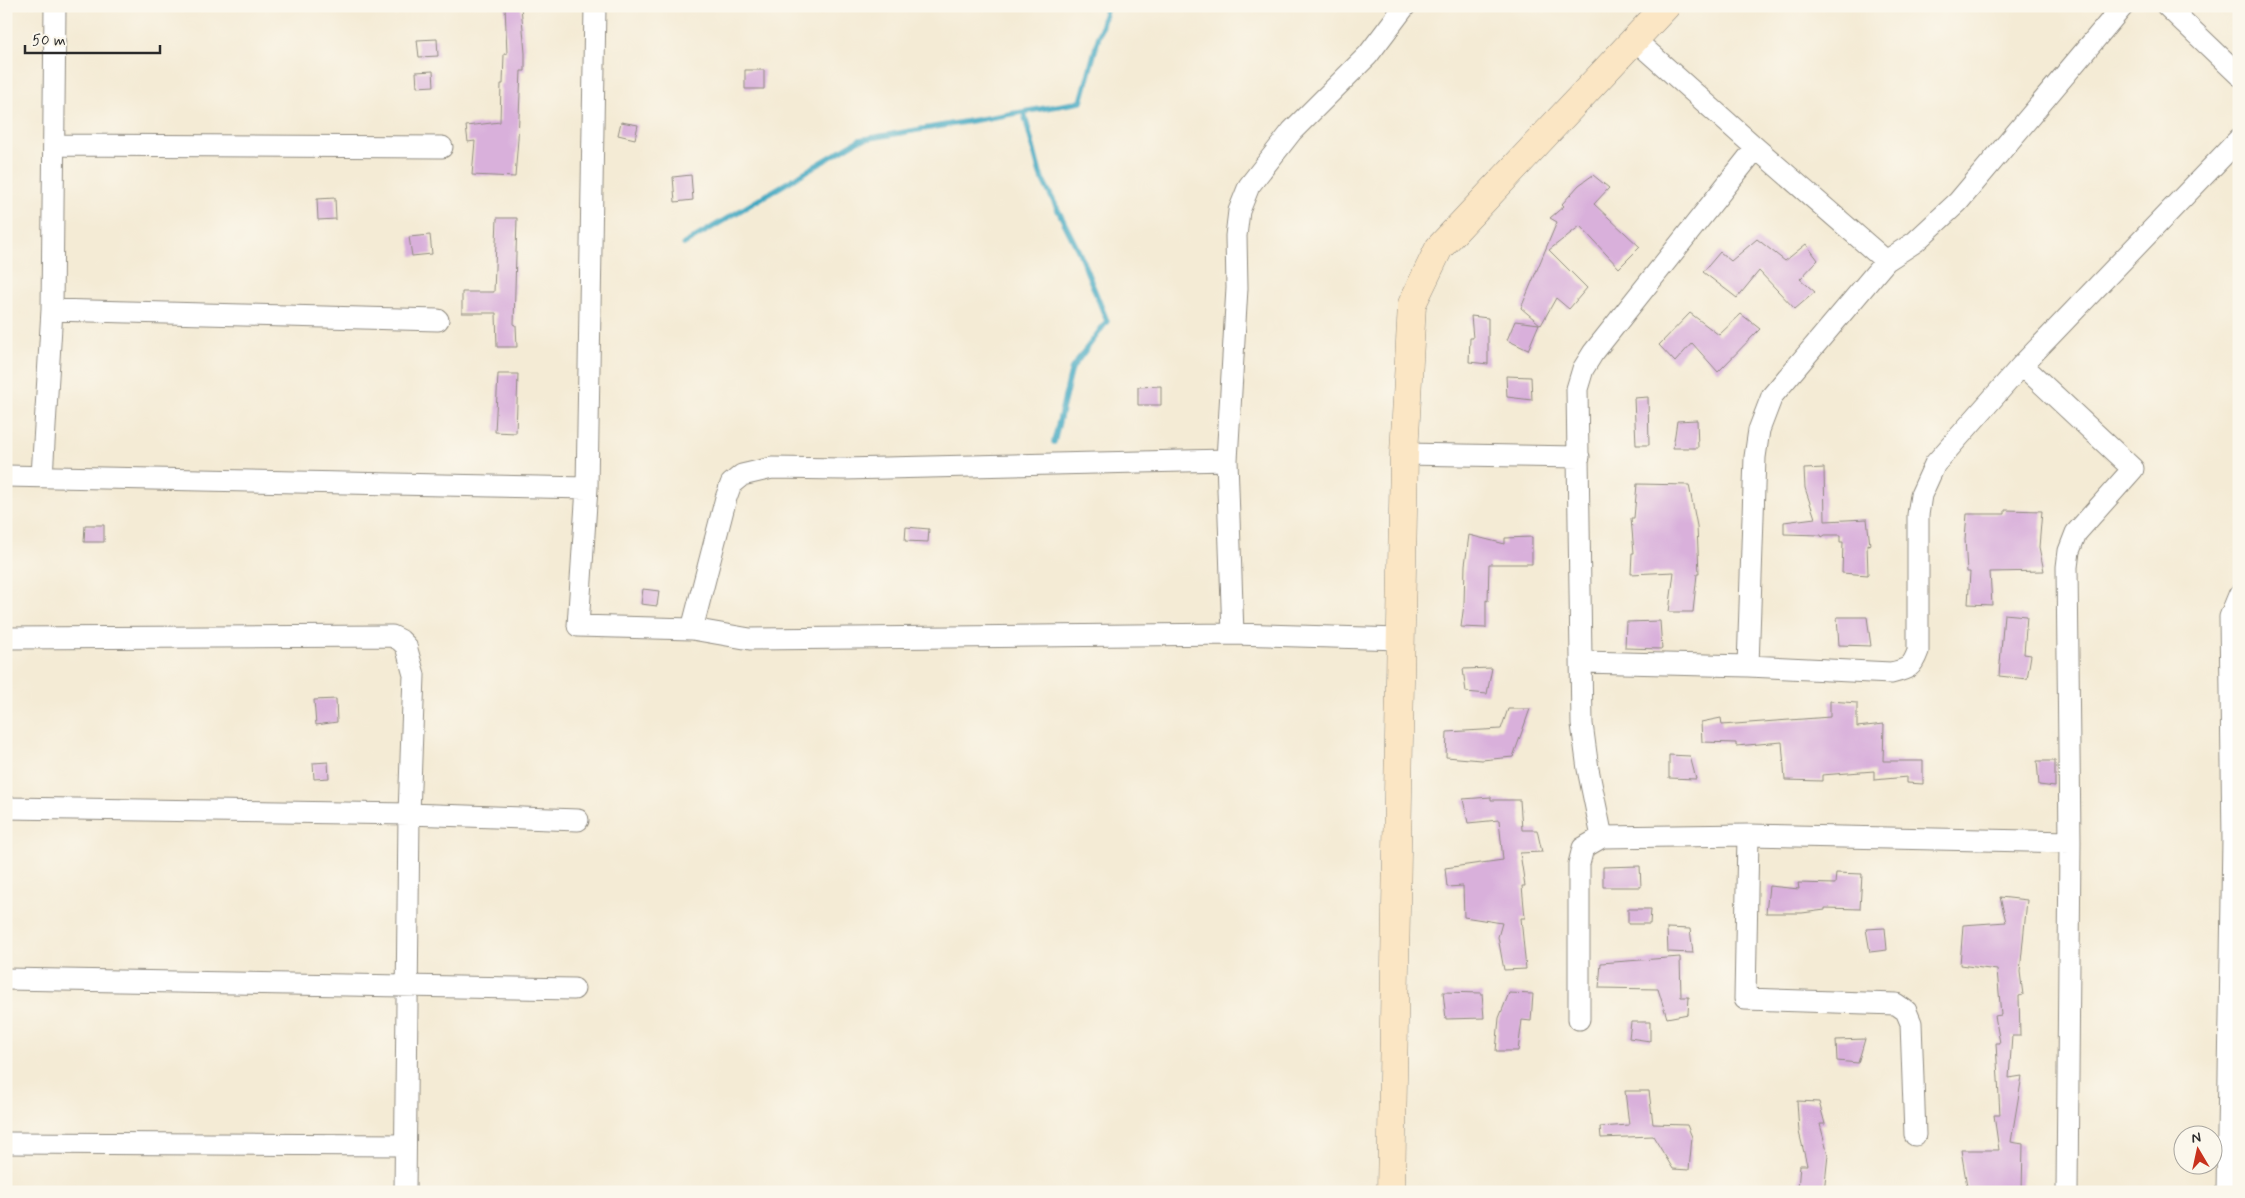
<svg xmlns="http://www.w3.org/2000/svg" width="2245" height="1198" viewBox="0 0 2245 1198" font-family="Mynerve,sans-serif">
	<rect width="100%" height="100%" fill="#fbf7ec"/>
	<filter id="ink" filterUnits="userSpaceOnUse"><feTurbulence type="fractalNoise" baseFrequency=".02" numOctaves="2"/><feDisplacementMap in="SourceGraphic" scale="10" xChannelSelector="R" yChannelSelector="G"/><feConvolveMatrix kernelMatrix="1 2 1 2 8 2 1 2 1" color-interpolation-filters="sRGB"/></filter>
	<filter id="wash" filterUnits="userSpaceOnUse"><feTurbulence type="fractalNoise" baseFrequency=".0096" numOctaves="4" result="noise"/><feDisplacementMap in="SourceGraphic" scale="20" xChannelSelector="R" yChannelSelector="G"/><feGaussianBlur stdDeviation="1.12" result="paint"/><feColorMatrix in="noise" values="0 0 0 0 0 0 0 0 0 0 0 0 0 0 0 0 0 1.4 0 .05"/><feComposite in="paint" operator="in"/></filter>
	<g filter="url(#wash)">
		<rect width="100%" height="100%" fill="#f4ebd5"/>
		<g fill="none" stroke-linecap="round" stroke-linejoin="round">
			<path stroke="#41a7c1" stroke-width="5.5" d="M1024,113L1040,174L1079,252L1107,321L1072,368L1054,442
				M684,244L859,140L1081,102L1107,6"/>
		</g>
		<g id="blocks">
			<path fill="#d9b0db" d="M505,6H521L525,53V71H521L518,139L515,177L472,175L475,141L468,142L466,126L500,122L501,84H503L504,54H507Z
				M437,39L438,56L419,57L417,40Z
				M745,70H764V89H745Z
				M433,71L434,86L417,87L416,72Z
				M621,122L638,125L635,139L618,135Z
				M691,175L693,200L675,202L673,177Z
				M1593,175L1609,188L1594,204L1640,247L1619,268L1580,226L1549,250L1587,288L1569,309L1556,298L1541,325L1521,308L1557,222L1550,218L1564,206L1562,204L1579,185Z
				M335,198L336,219L318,220L317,199Z
				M497,218H517L514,325H516L517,347H497L496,313H462V292H494Z
				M430,235L432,254L412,256L409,237Z
				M1757,239L1785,261L1806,244L1818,260L1800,279L1815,292L1795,309L1759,271L1737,298L1703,272L1720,252L1731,261Z
				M1690,313L1719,335L1741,314L1760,329L1718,372L1692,343L1675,362L1659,345Z
				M1471,316L1488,318V364L1469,362L1470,338H1473Z
				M1515,321L1539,324L1528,350L1507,340Z
				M498,374H518L516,433L495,432Z
				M1506,376L1531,377L1532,400L1507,397Z
				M1161,386V405H1138V387Z
				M1648,397L1649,445H1636L1634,398Z
				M1697,420L1698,448H1673L1677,421Z
				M1824,468L1825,521L1867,519L1870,545L1867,544L1868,575L1842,573L1843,542H1840V535H1825L1822,537L1821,535L1784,534V522L1815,518L1805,488L1804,469Z
				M1637,484L1689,485L1697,526L1699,574H1697L1693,612H1669L1674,572L1631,574L1632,553H1634L1631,518H1634Z
				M2005,510L2042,511L2039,547L2044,571L1990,572L1992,605L1968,604L1970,572H1967L1965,539L1967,514H2005Z
				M85,525H104V542H84Z
				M906,527L929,529L928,542L905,541Z
				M1469,535L1505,544V538L1532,537V564H1489L1488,601L1486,600V628L1461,627L1464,604L1465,565Z
				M643,589L659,591L657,606L641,604Z
				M2004,614L2027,616L2024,654L2031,655L2027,679L1999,676Z
				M1837,617H1867L1871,646L1839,645Z
				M1660,621L1662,649L1625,648L1626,622Z
				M1492,668L1487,694L1466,692L1463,669Z
				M336,699L337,722L316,725L314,700Z
				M1830,701L1857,703V727L1884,724L1883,761H1923V784L1907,783V777L1874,780V771L1822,775V781L1785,780L1782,742L1736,746V743L1702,742L1701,722L1721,718L1722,725L1830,717Z
				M1508,709H1530L1513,757L1482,760L1446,757L1447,732L1501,729Z
				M1669,755L1690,756L1696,779L1669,778Z
				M2037,761H2055V787L2039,785Z
				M328,762L329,778L314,779L313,763Z
				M1491,797V800H1520L1522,830H1537L1542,852L1520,853L1525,886H1522L1525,918H1521L1526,969L1504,970L1498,937L1502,923L1464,917L1463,886L1447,887L1445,868L1503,860L1499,820L1468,823L1463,799Z
				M1640,866L1641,887H1603V867Z
				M1836,873L1862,874L1860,909L1825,908V910L1802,913H1766L1769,886L1799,889L1798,883L1835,884Z
				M2000,897L2027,900L2020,972L2023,995L2019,996L2020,1036H2012L2009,1078L2022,1076L2011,1142L2023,1144L2022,1192H1968L1961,1150H1999L1994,1115H2000L1996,1043H2000L1995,1016L2001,1015L1997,970L1960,965L1963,925L2006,922Z
				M1628,909H1651L1650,924H1628Z
				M1667,928L1690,929L1693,953L1668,952Z
				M1885,928L1887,950L1870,952L1866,929Z
				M1680,957L1681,997H1689L1688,1014L1667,1018L1658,989L1599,988L1601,963Z
				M1443,992L1482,993L1484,1018L1446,1019Z
				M1509,993L1533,994L1531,1021L1522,1020L1518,1051H1496L1499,1018Z
				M1631,1022H1650V1041L1629,1038Z
				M1865,1039L1858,1063L1837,1061L1836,1040Z
				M1625,1091H1649L1653,1124L1687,1125L1692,1137L1689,1170L1673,1169L1653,1136L1601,1138L1600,1127L1629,1125Z
				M1797,1101L1819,1102L1825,1124H1820L1828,1155L1824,1192L1798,1189L1800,1165H1807L1799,1132Z"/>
		</g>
	</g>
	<g filter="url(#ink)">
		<use href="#blocks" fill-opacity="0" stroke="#908b80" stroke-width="1"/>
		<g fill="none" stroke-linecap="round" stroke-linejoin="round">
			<g stroke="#908b80" stroke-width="23">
				<path id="street" d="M595,6L587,488L578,626L692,629L750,639L1233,634L1400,639
					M2167,6L2239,75
					M1635,40L1756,148L1886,261L1915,242L1958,202L2123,6
					M54,145L442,147
					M52,310L438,320
					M2022,365L2133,469L2076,533L2069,551L2067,567L2070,842L2067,1192
					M1404,454L1579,457
					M6,476L587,488
					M42,476L52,310L55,6
					M692,629L726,498L731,484L742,475L772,468L844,469L1227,460
					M1233,634L1227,460L1237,288L1236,236L1239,211L1249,186L1292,131L1368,55L1405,6
					M6,638L392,636L400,640L406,646L414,675L409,814L405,1192
					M1582,662L1748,666L1891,673C1908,669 1912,668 1918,651V515L1921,495L1935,464L2022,365L2239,139
					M1748,666L1755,457L1759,430L1772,396L1886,261
					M6,808L409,814L578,820
					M1748,835L1745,999L1896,1004L1906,1011L1911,1023L1915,1135
					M1602,837L1748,835L2070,842
					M6,979L574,989
					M1579,1019V864L1583,848L1602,837L1588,769L1582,724L1577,389L1583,369L1593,353L1756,148
					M6,1143L405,1145
					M2227,1192L2233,840L2230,617L2239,595"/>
			</g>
			<g stroke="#908b80" stroke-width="29">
				<path id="secondary" d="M1391,1192L1404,454L1412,304L1439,248L1666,6"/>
			</g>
			<use href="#street" stroke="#fff" stroke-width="21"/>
			<use href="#secondary" stroke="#fbe6c4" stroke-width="28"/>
		</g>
	</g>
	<rect width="2245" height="1198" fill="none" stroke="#fbf7ec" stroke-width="25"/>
	<g transform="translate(2198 1150) rotate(351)"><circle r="24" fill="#fbf7ec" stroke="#a8a59f"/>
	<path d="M0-4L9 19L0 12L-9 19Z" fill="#c8321e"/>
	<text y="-8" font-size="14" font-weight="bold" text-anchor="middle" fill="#2b2b2b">N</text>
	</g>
	<path d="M25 45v8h135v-8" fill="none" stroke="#2b2b2b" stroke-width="2.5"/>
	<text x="32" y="45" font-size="15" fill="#2b2b2b" stroke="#fbf7ec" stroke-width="4" paint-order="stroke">50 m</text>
</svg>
